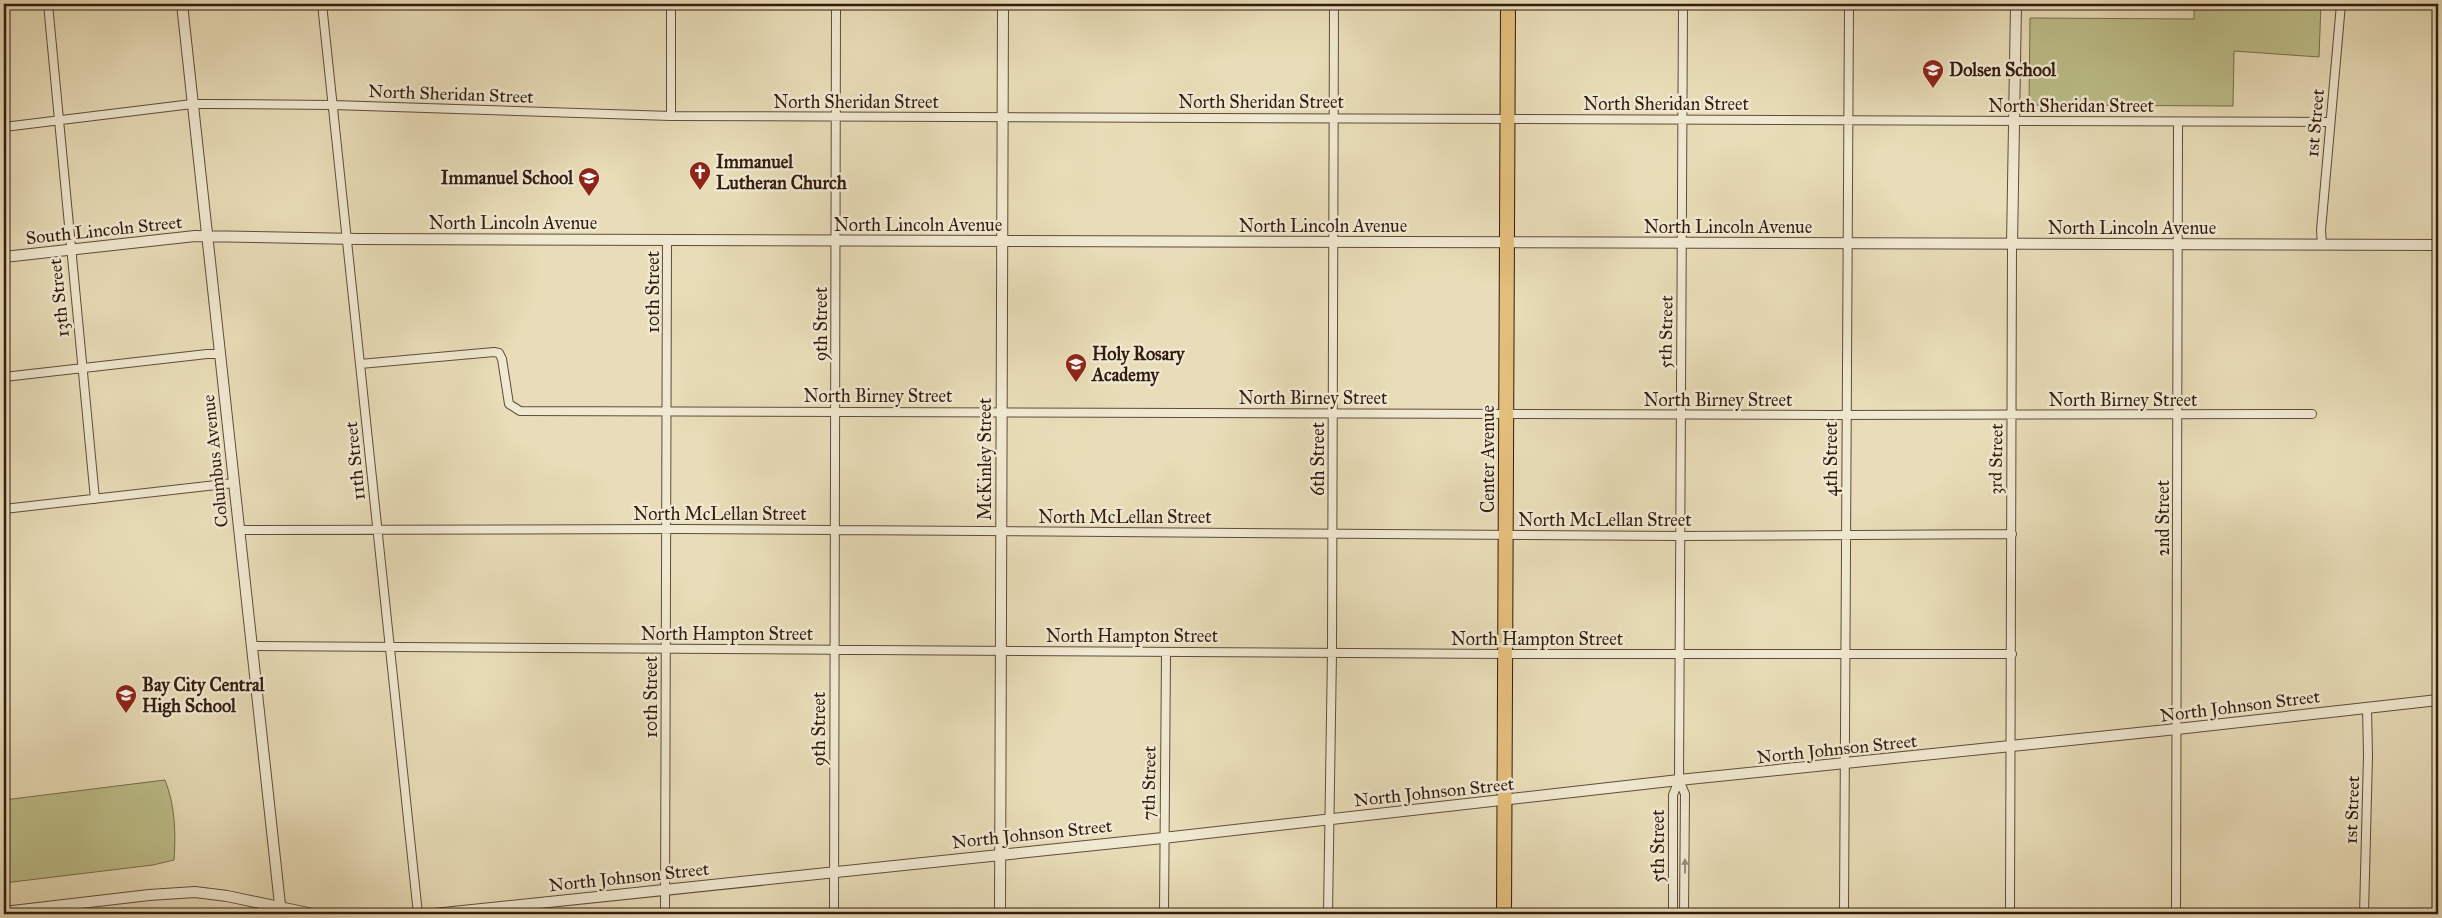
<svg xmlns="http://www.w3.org/2000/svg" width="2442" height="918" viewBox="0 0 2442 918" font-family="'IM FELL Great Primer',serif">
	<rect width="100%" height="100%" fill="#e8ddb8"/>
	<filter id="stains"><feTurbulence type="fractalNoise" baseFrequency=".004" numOctaves="4"/><feColorMatrix values="0 0 0 0 .2 0 0 0 0 .09 0 0 0 0 .02 0 0 0 .5 -.17"/></filter>
	<radialGradient id="worn" r=".72"><stop offset=".6" stop-color="#630" stop-opacity="0"/><stop offset="1" stop-color="#630" stop-opacity=".3"/></radialGradient>
	<path fill="#bdbf8a" stroke="#786d4d" d="M2194,4H2321L2319,57L2234,51L2233,106L2029,105L2030,18L2194,19Z
		M165,780C175,805 176,833 174,860L153,865L4,883V800Z"/>
	<g fill="none" stroke-linecap="round" stroke-linejoin="round">
		<g stroke="#604c3a" stroke-width="10">
			<path id="minor" d="M48,4L95,499
				M322,4L418,914
				M671,116V4
				M4,127L192,104H211L333,105L671,116L2329,122
				M2322,244L2321,230L2341,4
				M360,364L494,352L499,353L502,359L509,404L520,411L1830,415L2312,414
				M4,377L207,354H220
				M4,509L234,483
				M239,530L680,529L1680,536L2012,534
				M253,646L1505,654H2012
				M1679,780L1685,794L1684,914
				M665,914L667,240
				M834,914L836,4
				M1164,914L1166,652
				M1328,914L1332,652L1334,4
				M1673,914V795L1679,780L1683,4
				M1844,914L1849,4
				M2010,914L2012,245
				M2176,914L2178,122
				M2364,914L2368,756L2367,707"/>
		</g>
		<g stroke="#604c3a" stroke-width="12">
			<path id="tertiary" d="M182,4L281,914
				M2012,245L2016,4
				M4,257L195,236L358,239L2438,245
				M4,912L149,895L195,892L227,896L313,914
				M434,914L1163,838L1679,780L2177,729L2438,700
				M1000,914L1003,4"/>
		</g>
		<g stroke="#331b10" stroke-width="16">
			<path id="trunk" d="M1504,914L1508,4"/>
		</g>
		<use href="#minor" stroke="#f0e9d1" stroke-width="8"/>
		<use href="#tertiary" stroke="#f0e9d1" stroke-width="10"/>
		<use href="#trunk" stroke="#e4be7c" stroke-width="14"/>
	</g>
	<defs><path id="oneway-solid" d="M-6-.8H1V-3.2L6.5 0L1 3.2V.8H-6Z" transform="scale(1.25)"/></defs>
	<use fill="#9b8c7a" href="#oneway-solid" transform="translate(1685 866) rotate(-90)"/>
	<defs>
		<g id="school-pin" transform="scale(1.125)"><path d="M0 17L-7.5 6A9.5 9.5 0 1 1 7.5 6Z" fill="#8f2418" stroke="#f0e9d1"/><path d="M0-5L7-2L0 1L-7-2ZM-4 1L0 2.5L4 1V4Q0 6-4 4Z" fill="#fff"/></g>
		<g id="church-pin" transform="scale(1.125)"><path d="M0 17L-7.5 6A9.5 9.5 0 1 1 7.5 6Z" fill="#8f2418" stroke="#f0e9d1"/><path d="M-1.2-6h2.4v3.5h3.3v2.4h-3.3V6h-2.4V-.1h-3.3v-2.4h3.3Z" fill="#fff"/></g>
	</defs>
	<g fill-rule="evenodd">
		<use href="#school-pin" x="1933" y="70"/>
		<use href="#church-pin" x="700" y="172"/>
		<use href="#school-pin" x="589" y="178"/>
		<use href="#school-pin" x="1076" y="364"/>
		<use href="#school-pin" x="126" y="695"/>
	</g>
	<g text-anchor="middle" stroke-width="5" stroke-linejoin="round" paint-order="stroke">
		<g font-size="18" font-weight="bold" fill="#331b10" stroke="#f0e9d1" text-anchor="start">
			<text x="1949" y="76">Dolsen School</text>
			<text x="716" y="168">Immanuel<tspan x="716" dy="21">Lutheran Church</tspan></text>
			<text x="573" y="184" text-anchor="end">Immanuel School</text>
			<text x="1092" y="360">Holy Rosary<tspan x="1092" dy="21">Academy</tspan></text>
			<text x="142" y="691">Bay City Central<tspan x="142" dy="21">High School</tspan></text>
		</g>
		<g font-size="18" fill="#331b10" stroke="#f0e9d1">
			<text transform="translate(451 94) rotate(2)" y="6">North Sheridan Street</text>
			<text x="856" y="108">North Sheridan Street</text>
			<text x="1261" y="108">North Sheridan Street</text>
			<text x="1666" y="110">North Sheridan Street</text>
			<text x="2071" y="112">North Sheridan Street</text>
			<text transform="translate(2315 123) rotate(-85)" y="6">1st Street</text>
			<text x="513" y="229">North Lincoln Avenue</text>
			<text x="918" y="231">North Lincoln Avenue</text>
			<text x="1323" y="232">North Lincoln Avenue</text>
			<text x="1728" y="233">North Lincoln Avenue</text>
			<text x="2132" y="234">North Lincoln Avenue</text>
			<text transform="translate(104 230) rotate(-6)" y="6">South Lincoln Street</text>
			<text transform="translate(653 292) rotate(-90)" y="6">10th Street</text>
			<text transform="translate(59 298) rotate(-96)" y="6">13th Street</text>
			<text transform="translate(821 324) rotate(-90)" y="6">9th Street</text>
			<text transform="translate(1666 332) rotate(-89)" y="6">5th Street</text>
			<text x="878" y="402">North Birney Street</text>
			<text x="1313" y="404">North Birney Street</text>
			<text x="1718" y="406">North Birney Street</text>
			<text x="2123" y="406">North Birney Street</text>
			<text transform="translate(985 459) rotate(-90)" y="6">McKinley Street</text>
			<text transform="translate(1318 459) rotate(-90)" y="6">6th Street</text>
			<text transform="translate(1488 459) rotate(-90)" y="6">Center Avenue</text>
			<text transform="translate(1831 459) rotate(-90)" y="6">4th Street</text>
			<text transform="translate(1996 459) rotate(-89)" y="6">3rd Street</text>
			<text transform="translate(215 461) rotate(-96)" y="6">Columbus Avenue</text>
			<text transform="translate(355 461) rotate(-96)" y="6">11th Street</text>
			<text x="720" y="520">North McLellan Street</text>
			<text x="1125" y="523">North McLellan Street</text>
			<text transform="translate(2163 518) rotate(-90)" y="6">2nd Street</text>
			<text x="1605" y="526">North McLellan Street</text>
			<text x="727" y="640">North Hampton Street</text>
			<text x="1132" y="642">North Hampton Street</text>
			<text x="1537" y="645">North Hampton Street</text>
			<text transform="translate(651 697) rotate(-90)" y="6">10th Street</text>
			<text transform="translate(2240 706) rotate(-7)" y="6">North Johnson Street</text>
			<text transform="translate(819 729) rotate(-90)" y="6">9th Street</text>
			<text transform="translate(1837 749) rotate(-6)" y="6">North Johnson Street</text>
			<text transform="translate(1149 783) rotate(-89)" y="6">7th Street</text>
			<text transform="translate(1434 792) rotate(-6)" y="6">North Johnson Street</text>
			<text transform="translate(2352 810) rotate(-88)" y="6">1st Street</text>
			<text transform="translate(1032 834) rotate(-6)" y="6">North Johnson Street</text>
			<text transform="translate(1658 846) rotate(-90)" y="6">5th Street</text>
			<text transform="translate(629 877) rotate(-6)" y="6">North Johnson Street</text>
		</g>
	</g>
	<rect width="2442" height="918" fill="none" stroke="#e8ddb8" stroke-width="20"/>
	<rect x="5" y="5" width="2432" height="908" fill="none" stroke="#331b10" stroke-width="2.5"/>
	<rect x="10" y="10" width="2422" height="898" fill="none" stroke="#331b10"/>
	<rect width="100%" height="100%" filter="url(#stains)"/>
	<rect width="100%" height="100%" fill="url(#worn)"/>
</svg>
